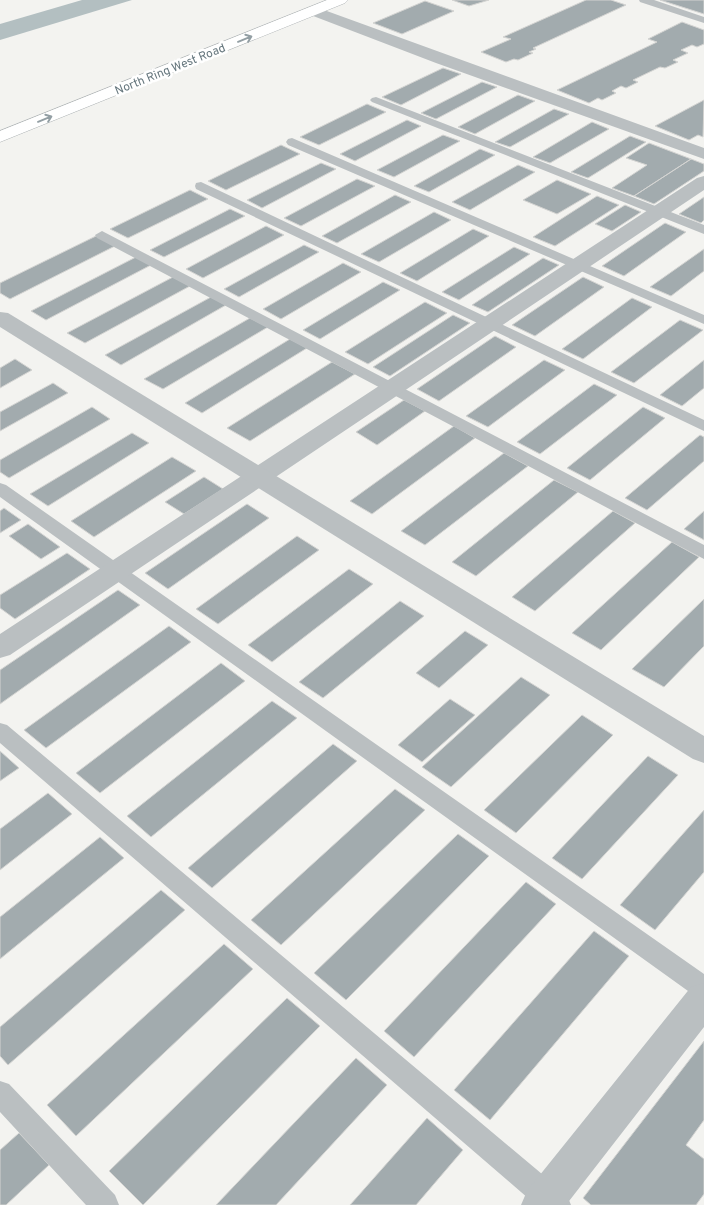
<svg xmlns="http://www.w3.org/2000/svg" width="704" height="1205" viewBox="0 0 704 1205" font-family="Overpass,sans-serif">
	<rect width="100%" height="100%" fill="#f3f3f0"/>
	<path fill="#b3bfc1" d="M82,0H132L0,40V24Z"/>
	<path fill="#a2abae" stroke="#d4d4d2" d="M452,0H489L469,6Z
		M586,0H611L626,5L533,48L536,49L529,52L533,53L518,60L514,59L506,62L481,52L511,39L503,37Z
		M660,0H704V14Z
		M425,1L454,11L402,34L373,23Z
		M682,22L704,30V44L697,47L692,45L681,50L688,53L673,60L678,62L665,68L660,67L633,80L638,82L626,88L621,86L612,91L616,93L602,100L598,98L589,103L557,90L657,42L648,39Z
		M443,68L461,74L401,105L382,97Z
		M482,82L497,87L436,119L421,113Z
		M518,95L535,101L475,134L458,127Z
		M704,100L703,137L698,135L689,140L655,126Z
		M367,104L386,112L319,145L300,137Z
		M554,109L569,114L510,147L495,142Z
		M407,120L421,126L355,161L340,154Z
		M592,122L609,129L550,163L533,157Z
		M443,135L460,141L394,177L377,170Z
		M630,136L646,142L588,178L571,172Z
		M649,143L691,159L634,196L612,188L647,165L626,158Z
		M281,145L300,154L226,190L208,181Z
		M480,149L495,155L429,192L414,186Z
		M691,159L704,164V171L654,204L634,196Z
		M321,163L336,169L262,208L247,200Z
		M518,165L535,172L470,210L452,202Z
		M357,179L375,186L301,226L284,218Z
		M557,180L591,194L557,214L523,200Z
		M190,190L208,199L128,238L110,229Z
		M395,195L411,202L337,243L322,236Z
		M597,196L619,205L555,246L533,237Z
		M704,197V220L701,223L679,214Z
		M625,205L641,212L612,231L595,224Z
		M230,209L245,216L164,257L150,250Z
		M434,212L451,220L379,262L361,254Z
		M665,223L686,232L624,276L602,266Z
		M266,226L284,235L203,278L186,269Z
		M473,229L489,236L417,281L400,273Z
		M96,236L115,246L10,299L0,293V283Z
		M304,245L319,252L239,297L224,289Z
		M514,247L530,254L459,300L442,292Z
		M704,249V271L671,296L650,287Z
		M136,257L151,265L46,320L31,311Z
		M543,258L559,265L488,312L472,305Z
		M343,263L361,272L281,319L263,309Z
		M173,277L190,286L85,343L67,333Z
		M583,277L604,287L535,336L512,325Z
		M383,282L400,290L320,339L303,330Z
		M211,297L226,305L121,365L105,355Z
		M632,298L652,307L583,359L562,349Z
		M425,302L447,313L368,364L345,352Z
		M453,315L470,323L390,376L373,367Z
		M250,318L268,327L163,389L144,379Z
		M680,320L703,330L634,383L611,372Z
		M495,336L516,347L439,401L417,389Z
		M290,339L307,348L202,413L185,403Z
		M15,359L32,370L0,388V368Z
		M544,360L565,370L488,427L466,416Z
		M704,360V388L682,406L660,395Z
		M332,362L355,374L250,441L227,428Z
		M53,383L68,393L0,431V412Z
		M594,384L617,395L540,454L517,442Z
		M404,400L425,411L377,445L356,432Z
		M92,407L110,419L9,478L0,472V460Z
		M643,407L665,418L590,480L567,468Z
		M454,426L475,438L372,514L350,501Z
		M132,433L149,443L48,506L30,494Z
		M700,435L704,437V461L647,510L625,498Z
		M504,453L528,466L425,545L401,531Z
		M172,457L196,471L94,537L71,521Z
		M204,477L223,489L184,514L165,502Z
		M554,480L578,492L476,576L452,562Z
		M247,504L269,518L168,589L145,573Z
		M4,508L21,520L0,533V511Z
		M613,511L635,523L535,611L512,597Z
		M704,511V540L684,529Z
		M28,524L60,547L41,559L9,536Z
		M297,536L319,550L218,624L196,609Z
		M672,542L699,557L601,650L572,633Z
		M67,553L90,569L15,619L0,608V595Z
		M349,569L373,584L272,662L248,645Z
		M118,590L140,605L0,704V670Z
		M704,599V646L664,687L632,669Z
		M400,601L424,616L323,698L299,682Z
		M169,626L191,642L46,748L24,730Z
		M465,631L488,645L439,688L416,673Z
		M221,663L245,681L100,793L76,773Z
		M521,677L550,695L451,787L422,767Z
		M450,699L475,715L422,762L398,745Z
		M272,701L297,718L151,837L127,816Z
		M582,715L613,735L516,833L484,810Z
		M333,744L357,761L212,888L188,868Z
		M0,751L19,768L0,781Z
		M648,756L678,775L582,879L552,858Z
		M395,789L425,810L281,945L251,920Z
		M48,793L72,814L0,870V829Z
		M704,810V872L655,930L620,905Z
		M458,834L489,856L346,1000L314,973Z
		M100,837L124,858L0,959V917Z
		M526,882L556,904L414,1057L384,1031Z
		M161,890L185,910L8,1065L0,1056V1027Z
		M594,931L629,956L490,1120L454,1090Z
		M224,944L253,969L76,1136L47,1105Z
		M287,998L320,1026L143,1205L109,1171Z
		M704,1041V1120L686,1145L704,1159V1194L696,1205H591L583,1198Z
		M356,1058L387,1085L276,1205H216Z
		M427,1118L463,1150L416,1205H350Z
		M19,1133L49,1165L6,1205H0V1150Z"/>
	<g fill="none" stroke-linecap="round" stroke-linejoin="round">
		<g stroke="#aeb3b5" stroke-width="1">
			<path id="primary" d="M327,0H348L345,3L0,142V131Z"/>
		</g>
		<path fill="#babfc1" fill-rule="evenodd" d="M639,0H654L704,17V23L640,2Z
			M376,97L704,225V234L372,102L370,100L372,98Z
			M292,138L704,315V324L288,145L286,142L288,139Z
			M201,182L704,420V431L196,189L195,186L196,183Z
			M102,231L704,545V559L97,238L95,235Z
			M0,483L6,485L704,974V999L695,996L0,497Z
			M0,723L7,725L567,1195L571,1205H536L0,743Z
			M0,1081L9,1084L115,1195L119,1205H86L0,1112Z"/>
		<path fill="#babfc1" fill-rule="evenodd" d="M313,6L704,148V159L436,63L308,14L305,11L308,8Z
			M704,176V190L10,655L0,658V634L697,178Z
			M704,983V1027L566,1205H521L527,1191L691,987Z"/>
		<path fill="#babfc1" fill-rule="evenodd" d="M0,312L8,313L704,736V763L693,759L0,327Z"/>
		<use href="#primary" fill="#fff" fill-rule="evenodd"/>
	</g>
	<defs><path id="oneway-shaft" d="M-6 0H5M1.5-3L5.5 0L1.5 3" fill="none" stroke-width="1.6" stroke-linecap="round" stroke-linejoin="round" transform="scale(1.25)"/></defs>
	<g stroke="#939fa4">
		<use href="#oneway-shaft" transform="translate(245 39) rotate(-22)"/>
		<use href="#oneway-shaft" transform="translate(45 119) rotate(-22)"/>
	</g>
	<g text-anchor="middle" stroke-width="5" stroke-linejoin="round" paint-order="stroke">
		<g font-size="12" fill="#65767d" stroke="#fff">
			<text transform="translate(170 69) rotate(-22)" y="4">North Ring West Road</text>
		</g>
	</g>
</svg>
